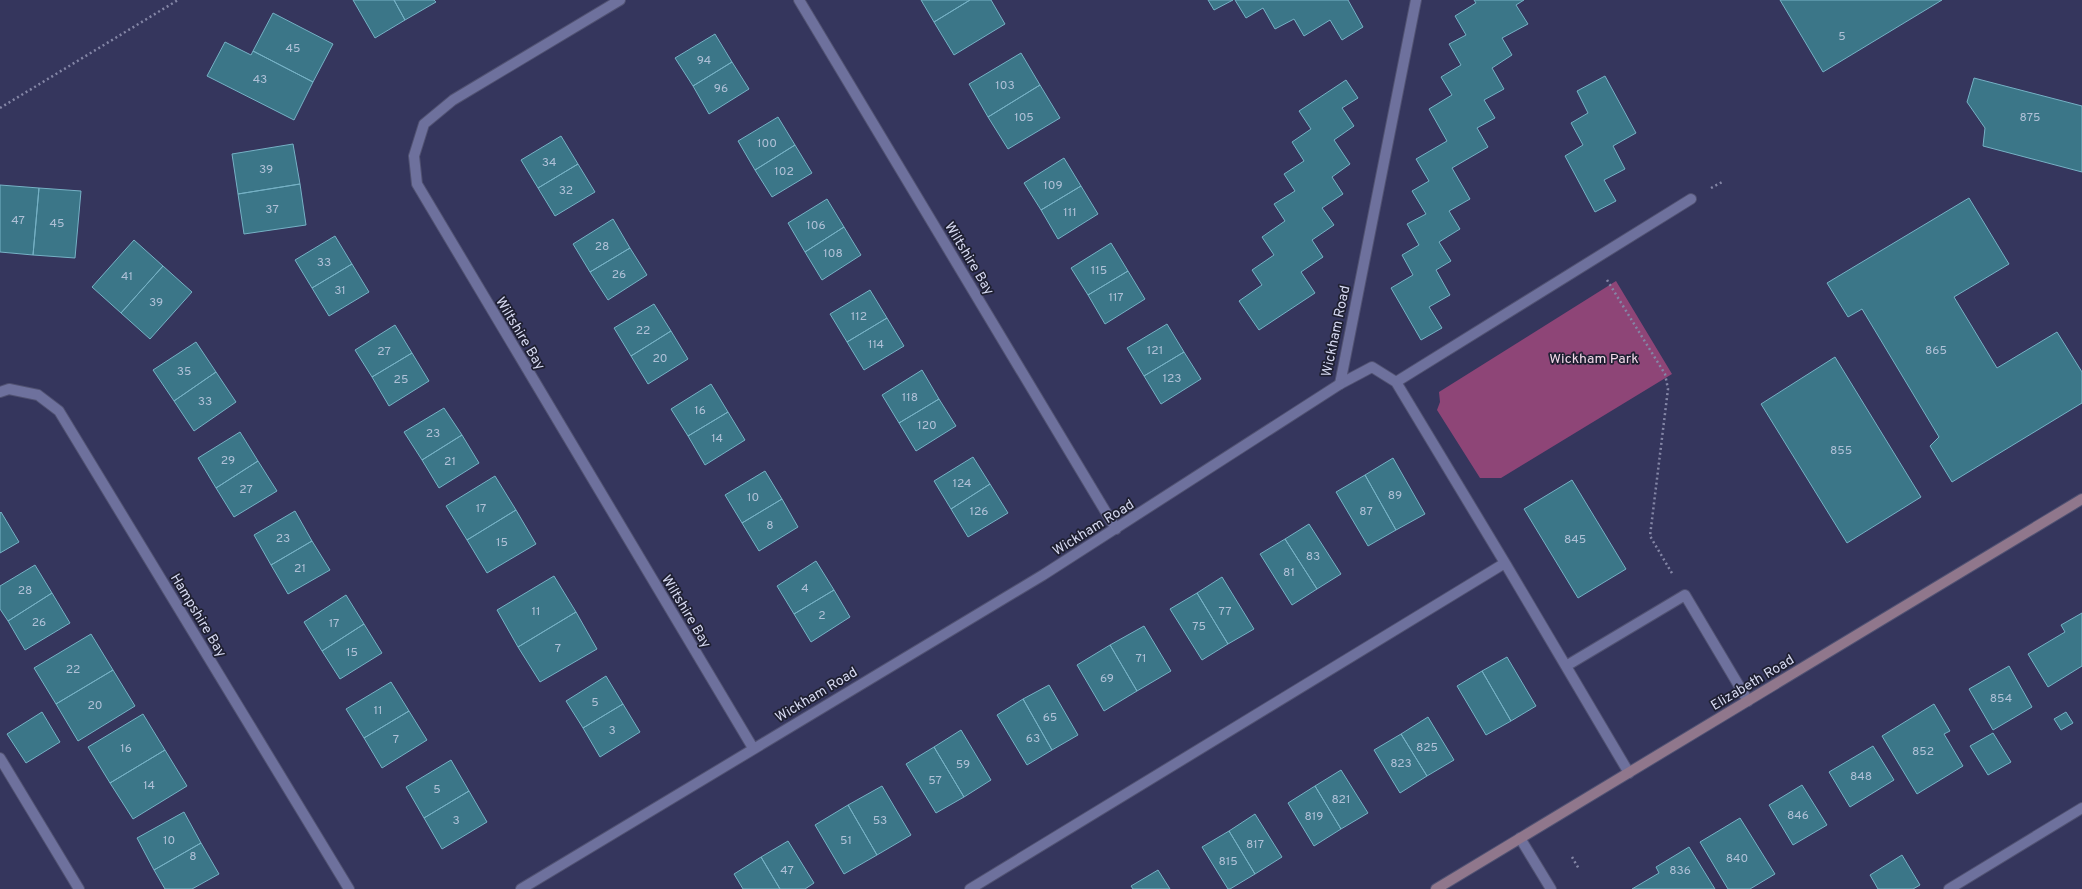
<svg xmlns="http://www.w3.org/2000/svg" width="2082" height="889" viewBox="0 0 2082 889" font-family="Overpass,sans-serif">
	<rect width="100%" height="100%" fill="#35365d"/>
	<path fill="#8e4577" d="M1616,281L1672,374L1501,478H1480L1437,410L1440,402L1439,392Z"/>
	<path fill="#3b7688" stroke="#76b1c5" d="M353,0H394L405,20L375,38Z
		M394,0H434L436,2L405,20Z
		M921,0H970L934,22Z
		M970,0H991L1005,24L954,55L934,22Z
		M1208,0H1233L1214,10Z
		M1235,0H1348L1363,27L1342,40L1330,20L1304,36L1294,19L1275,29L1263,8L1246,18Z
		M1474,0H1524L1516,5L1528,24L1502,38L1512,55L1492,68L1504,89L1484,100L1495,118L1477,128L1488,147L1452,168L1470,199L1449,211L1460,229L1439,242L1451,261L1436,270L1450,295L1429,307L1442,328L1421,340L1391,288L1413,275L1402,255L1419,245L1407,224L1426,214L1412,191L1429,181L1416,159L1447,141L1429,109L1452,95L1441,77L1461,65L1449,44L1466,35L1455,16L1476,3Z
		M1780,0H1942L1823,72Z
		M273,13L333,44L313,82L253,51Z
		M715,34L732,62L693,86L675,58Z
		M225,42L251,55L253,51L313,82L294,120L207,76Z
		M1021,53L1040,85L988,117L969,84Z
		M732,62L749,89L709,114L693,86Z
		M1605,76L1636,133L1613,146L1625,169L1604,180L1616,201L1595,212L1565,156L1583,145L1571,123L1588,113L1577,91Z
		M1974,78L2082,106V172L1983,146L1985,128L1967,102Z
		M1346,80L1358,98L1342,108L1354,126L1334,140L1350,164L1332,177L1343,194L1322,208L1334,225L1312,240L1323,257L1301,272L1315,293L1259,330L1239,301L1262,285L1252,270L1274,255L1262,237L1285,221L1274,204L1295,191L1284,174L1304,161L1292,142L1311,129L1299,111Z
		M1040,85L1060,118L1008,149L988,117Z
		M778,117L795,145L755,170L738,141Z
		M561,136L578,164L538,188L521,160Z
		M293,144L300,184L238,194L232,154Z
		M795,145L812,173L772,197L755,170Z
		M1064,158L1081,186L1041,210L1024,183Z
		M578,164L595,192L555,216L538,188Z
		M300,184L306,225L244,234L238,194Z
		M0,185L39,188L33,255L0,252Z
		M1081,186L1098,214L1058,239L1041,210Z
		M39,188L81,191L75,258L33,255Z
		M1969,198L2009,264L1954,297L1997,368L2057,332L2082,372V403L1952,482L1930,446L1939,437L1862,309L1848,317L1827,283Z
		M827,199L844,227L805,252L788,223Z
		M613,219L630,248L590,272L573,244Z
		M844,227L861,255L822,280L805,252Z
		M335,236L352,264L312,288L295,260Z
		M134,240L163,266L121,313L92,287Z
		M1111,243L1128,271L1088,295L1071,268Z
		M630,248L647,275L608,300L590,272Z
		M352,264L369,292L329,316L312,288Z
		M163,266L192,292L150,339L121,313Z
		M1128,271L1145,299L1105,324L1088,295Z
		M870,290L887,318L847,342L830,314Z
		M654,304L671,331L631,356L614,328Z
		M887,318L904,346L864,370L847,342Z
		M1167,324L1184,352L1144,376L1127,348Z
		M395,325L412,353L372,377L355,350Z
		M671,331L688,359L648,384L631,356Z
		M196,342L216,372L174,401L153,370Z
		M1184,352L1201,379L1161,404L1144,376Z
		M412,353L429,381L389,406L372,377Z
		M1835,357L1921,497L1847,543L1761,404Z
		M922,370L939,399L899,423L882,395Z
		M216,372L236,402L194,431L174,401Z
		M711,384L728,412L688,436L671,409Z
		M939,399L956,426L916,451L899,423Z
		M444,408L462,435L422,460L404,432Z
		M728,412L745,440L705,465L688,436Z
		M240,432L258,461L216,488L198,458Z
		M462,435L479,463L439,488L422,460Z
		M973,457L990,484L951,509L934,481Z
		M1393,458L1425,514L1396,530L1365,475Z
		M258,461L277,491L234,517L216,488Z
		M765,471L782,499L742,523L725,495Z
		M1365,475L1396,530L1368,546L1336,492Z
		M495,476L516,510L467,540L446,506Z
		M1572,480L1626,569L1578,598L1524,509Z
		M990,484L1008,513L968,537L951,509Z
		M782,499L798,527L759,551L742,523Z
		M516,510L536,544L487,573L467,540Z
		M295,511L312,541L271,565L254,535Z
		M1,512L19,542L0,553V513Z
		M1309,524L1341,574L1317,589L1285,539Z
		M1285,539L1317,589L1292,605L1260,554Z
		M312,541L330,570L288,594L271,565Z
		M816,561L834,590L794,614L777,586Z
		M35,565L52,593L8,621L0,609V586Z
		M554,576L576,612L518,647L497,610Z
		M1222,577L1254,629L1228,644L1197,593Z
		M834,590L850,617L811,642L794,614Z
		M52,593L70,623L25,650L8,621Z
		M1197,593L1228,644L1202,660L1170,609Z
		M346,595L364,624L322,651L304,622Z
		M576,612L597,649L540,682L518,647Z
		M2082,613V666L2048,687L2028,654L2065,632L2061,625Z
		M364,624L382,653L340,679L322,651Z
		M1144,626L1171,671L1137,691L1110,645Z
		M91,634L113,670L56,704L34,668Z
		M1110,645L1137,691L1104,711L1077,665Z
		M1507,657L1536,706L1511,721L1482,671Z
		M2009,666L2032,707L1993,730L1969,689Z
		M113,670L135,706L78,741L56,704Z
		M1482,671L1511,721L1486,735L1457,686Z
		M606,676L623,704L583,728L566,701Z
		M391,682L409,711L364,738L346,709Z
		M1049,685L1078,735L1052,750L1023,699Z
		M1023,699L1052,750L1027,765L997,715Z
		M623,704L640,732L600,757L583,728Z
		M1934,704L1950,731L1944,734L1963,766L1917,794L1882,736Z
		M409,711L427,740L382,768L364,738Z
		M42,712L60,742L26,763L7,734Z
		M2066,712L2073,723L2061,730L2054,719Z
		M143,714L165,750L110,783L88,747Z
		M1428,717L1454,760L1427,776L1401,734Z
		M961,730L991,780L964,797L934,747Z
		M1993,733L2011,762L1988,775L1970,746Z
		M1401,734L1427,776L1400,793L1374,750Z
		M1873,746L1894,780L1850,807L1829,772Z
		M934,747L964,797L936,813L906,764Z
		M165,750L187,786L133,819L110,783Z
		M451,760L469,791L424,818L406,787Z
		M1341,770L1368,813L1341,829L1315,786Z
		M1802,785L1827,825L1793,845L1769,805Z
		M882,786L911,835L877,855L848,805Z
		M1315,786L1341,829L1314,846L1288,803Z
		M469,791L487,822L442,849L424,818Z
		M848,805L877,855L844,874L815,825Z
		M184,812L201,843L154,870L137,838Z
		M1255,814L1282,857L1255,874L1229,831Z
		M1740,818L1775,874L1750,889H1728L1700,842Z
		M1229,831L1255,874L1230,889H1228L1202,847Z
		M788,841L814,883L805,889H780L761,857Z
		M201,843L219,874L192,889H165L154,870Z
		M1689,847L1715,889H1632L1659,873L1656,867Z
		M1902,855L1920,885L1913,889H1878L1870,875Z
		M761,857L780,889H743L734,874Z
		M1158,870L1170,889H1133L1131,886Z"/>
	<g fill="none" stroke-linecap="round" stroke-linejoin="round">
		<g stroke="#515272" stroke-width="12">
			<path id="lane" d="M1396,382L1691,199
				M1340,384L1416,0
				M1340,384L1372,367L1396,382L1505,563
				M1566,666L1685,595L1748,701
				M0,758L79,889
				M970,889L1505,563L1629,773
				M1949,889L2082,808"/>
		</g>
		<g stroke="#515272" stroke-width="12">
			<path id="street" d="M620,0L453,100L424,124L414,156L417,184L753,748
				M799,0L1116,529
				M0,392L9,389L38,395L59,411L349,889
				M1520,838L1551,889
				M521,889L1043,575L1340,384"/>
		</g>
		<g stroke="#515272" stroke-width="12">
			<path id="secondary" d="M1436,889L2082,499"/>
		</g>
		<path stroke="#8486a6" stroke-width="2.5" stroke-dasharray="2 3" stroke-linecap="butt" d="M0,108L178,0
			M1711,188L1724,181
			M1607,280L1665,374L1668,389L1650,536L1673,575
			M1572,857L1579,869"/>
		<use href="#lane" stroke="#6e719d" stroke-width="10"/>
		<use href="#street" stroke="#6e719d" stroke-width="10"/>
		<use href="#secondary" stroke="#90778c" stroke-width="10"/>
	</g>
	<g text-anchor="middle" stroke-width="3.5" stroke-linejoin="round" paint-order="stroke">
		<g font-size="12" fill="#afc0d7">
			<text x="1842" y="40">5</text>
			<text x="293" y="52">45</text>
			<text x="704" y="64">94</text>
			<text x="260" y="83">43</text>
			<text x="1005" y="89">103</text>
			<text x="721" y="92">96</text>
			<text x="1024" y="121">105</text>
			<text x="2030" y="121">875</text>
			<text x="767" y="147">100</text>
			<text x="549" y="166">34</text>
			<text x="266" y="173">39</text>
			<text x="784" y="175">102</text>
			<text x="1053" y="189">109</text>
			<text x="566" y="194">32</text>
			<text x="272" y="213">37</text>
			<text x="1070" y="216">111</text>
			<text x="18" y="224">47</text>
			<text x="57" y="227">45</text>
			<text x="816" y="229">106</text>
			<text x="602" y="250">28</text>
			<text x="833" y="257">108</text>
			<text x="324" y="266">33</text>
			<text x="1099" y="274">115</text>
			<text x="619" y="278">26</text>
			<text x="127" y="280">41</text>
			<text x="340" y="294">31</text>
			<text x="1116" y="301">117</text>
			<text x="156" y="306">39</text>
			<text x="859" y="320">112</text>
			<text x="643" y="334">22</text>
			<text x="876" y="348">114</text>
			<text x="1155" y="354">121</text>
			<text x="1936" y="354">865</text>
			<text x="384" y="355">27</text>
			<text x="660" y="362">20</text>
			<text x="184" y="375">35</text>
			<text x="1172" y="382">123</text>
			<text x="401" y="383">25</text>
			<text x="910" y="401">118</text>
			<text x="205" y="405">33</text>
			<text x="700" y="414">16</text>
			<text x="927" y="429">120</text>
			<text x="433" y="437">23</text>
			<text x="717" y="442">14</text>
			<text x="1841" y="454">855</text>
			<text x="228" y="464">29</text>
			<text x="450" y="465">21</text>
			<text x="962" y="487">124</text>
			<text x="246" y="493">27</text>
			<text x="1395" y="499">89</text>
			<text x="753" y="501">10</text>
			<text x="481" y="512">17</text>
			<text x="979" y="515">126</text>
			<text x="1366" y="515">87</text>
			<text x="770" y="529">8</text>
			<text x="283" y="542">23</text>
			<text x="1575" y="543">845</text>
			<text x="502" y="546">15</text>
			<text x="1313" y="560">83</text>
			<text x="300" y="572">21</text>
			<text x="1289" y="576">81</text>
			<text x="805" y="592">4</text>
			<text x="25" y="594">28</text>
			<text x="536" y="615">11</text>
			<text x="1225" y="615">77</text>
			<text x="822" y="619">2</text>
			<text x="39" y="626">26</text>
			<text x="334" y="627">17</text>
			<text x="1199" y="630">75</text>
			<text x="558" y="652">7</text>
			<text x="352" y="656">15</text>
			<text x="1141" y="662">71</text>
			<text x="73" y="673">22</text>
			<text x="1107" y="682">69</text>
			<text x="2001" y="702">854</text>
			<text x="595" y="706">5</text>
			<text x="95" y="709">20</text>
			<text x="378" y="714">11</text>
			<text x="1050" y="721">65</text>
			<text x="612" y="734">3</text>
			<text x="1033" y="742">63</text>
			<text x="396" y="743">7</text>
			<text x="1427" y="751">825</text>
			<text x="126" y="752">16</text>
			<text x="1923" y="755">852</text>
			<text x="1401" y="767">823</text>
			<text x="963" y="768">59</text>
			<text x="1861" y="780">848</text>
			<text x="935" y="784">57</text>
			<text x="149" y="789">14</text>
			<text x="437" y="793">5</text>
			<text x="1341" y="803">821</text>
			<text x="1798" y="819">846</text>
			<text x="1314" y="820">819</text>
			<text x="456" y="824">3</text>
			<text x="880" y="824">53</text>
			<text x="169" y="844">10</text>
			<text x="846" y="844">51</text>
			<text x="1255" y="848">817</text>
			<text x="193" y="860">8</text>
			<text x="1737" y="862">840</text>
			<text x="1228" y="865">815</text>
			<text x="787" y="874">47</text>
			<text x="1680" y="874">836</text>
		</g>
		<g font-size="14" fill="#d6d9f1" stroke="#1f2032">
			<text transform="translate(970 258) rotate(59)" y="5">Wiltshire Bay</text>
			<text transform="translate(1335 331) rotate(-78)" y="5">Wickham Road</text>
			<text transform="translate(521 333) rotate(59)" y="5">Wiltshire Bay</text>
			<text transform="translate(1093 527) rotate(-32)" y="5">Wickham Road</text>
			<text transform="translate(687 611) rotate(59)" y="5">Wiltshire Bay</text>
			<text transform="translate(199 615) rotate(59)" y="5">Hampshire Bay</text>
			<text transform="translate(1752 682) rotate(-31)" y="5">Elizabeth Road</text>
			<text transform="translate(816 694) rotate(-31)" y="5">Wickham Road</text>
		</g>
		<g font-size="14" fill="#f2d8e8" stroke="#1f2032">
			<text x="1594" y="363">Wickham Park</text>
		</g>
	</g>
</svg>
